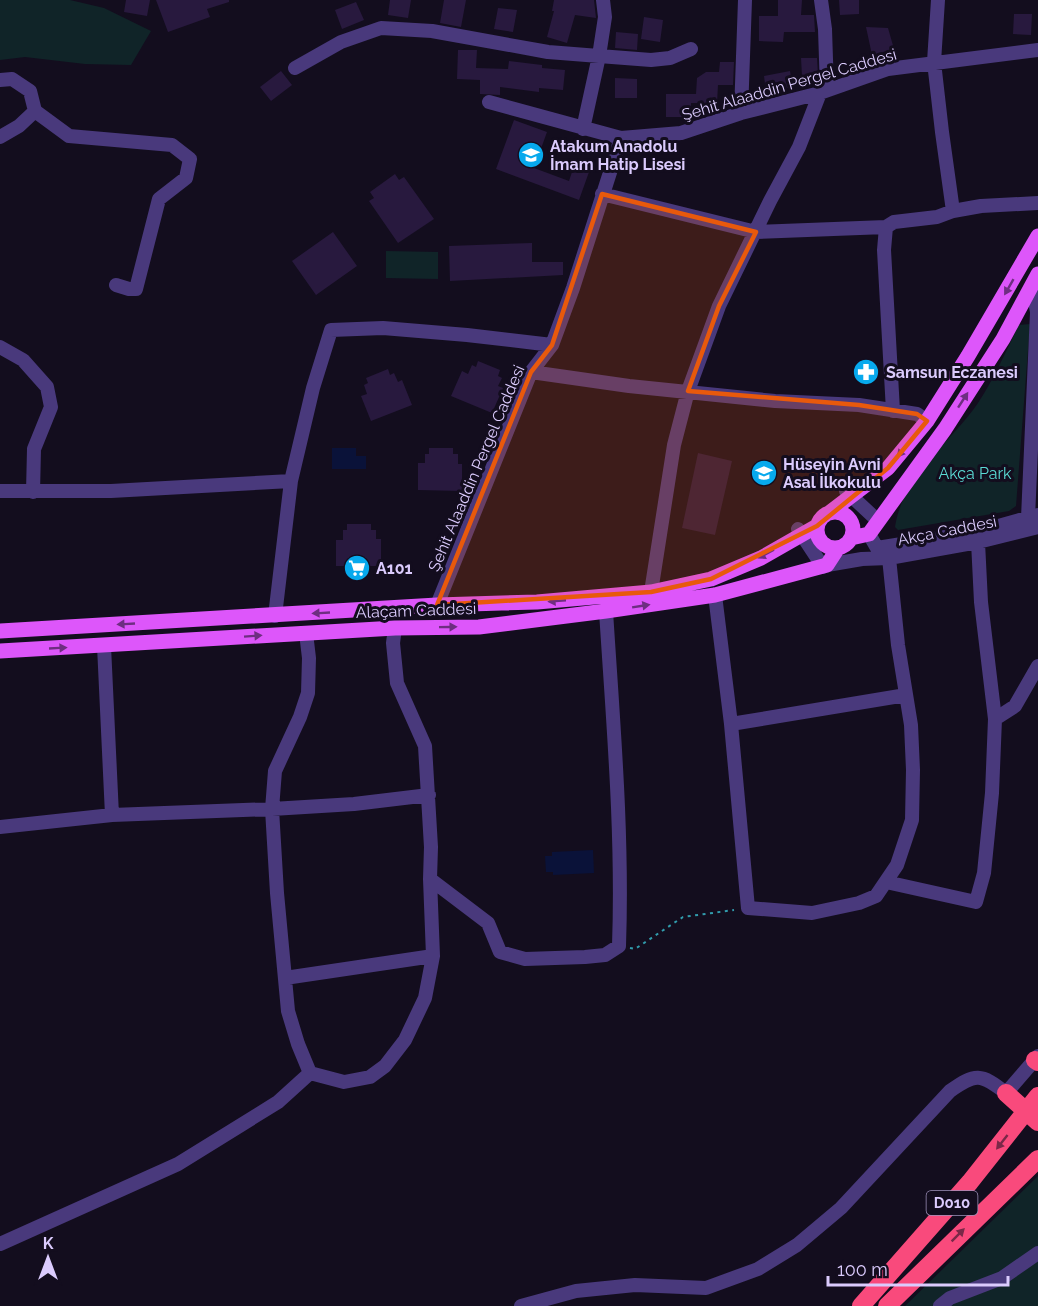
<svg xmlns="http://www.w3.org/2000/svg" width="1038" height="1306" viewBox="0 0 1038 1306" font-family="Raleway,sans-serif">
	<rect width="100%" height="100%" fill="#130d1e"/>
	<path fill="#102428" d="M0,0H70L104,8L151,31L131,65L85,64L25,57L0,60Z
		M386,251L438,252V279L386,278Z
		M1030,324L1016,506L1009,511L898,530L895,527C903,474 950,444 978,403C994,379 1006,351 1019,325Z
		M1038,1176V1306H905Z"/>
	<path fill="#0a1239" d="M332,448H356V456H366V469H332Z
		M593,850L594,873L553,875V872H546L545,856H552V852Z"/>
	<path fill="#28193e" d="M126,0H150L147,16L124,12Z
		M156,0H229V2L207,9L210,17L168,32Z
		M390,0H411L408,18L388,15Z
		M444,0H466L461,27L440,23Z
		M554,0H594L596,18L575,15L567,43L547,37L554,11H552Z
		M778,0H802L801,15H814L815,32H784L783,42L759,41V16H778Z
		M839,0H859V14L840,15Z
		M356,2L364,20L342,29L335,10Z
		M498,8L517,10L513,32L494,29Z
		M1014,14H1032L1031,35L1013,34Z
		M644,17L663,20L660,42L641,39Z
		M866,27L888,28L894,49L872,55Z
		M616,32L638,34L637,50L615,48Z
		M458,50H477L476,68L508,69L509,61L542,65V68L565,70L563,90L539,88V92L500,87V95L480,94V80L457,79Z
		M801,58H817L818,75L802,76Z
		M720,62H734L733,85H718L717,103H691V117H666V94H696L697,78L706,72H719Z
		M281,71L292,85L271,101L260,87Z
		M790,71L793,87L766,92L764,76Z
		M615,78L637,79V98H615Z
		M514,120L547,132L534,168L569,181L574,166L589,172L579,200L496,169Z
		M395,174L399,180L404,177L434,219L398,243L369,201L374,198L370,192Z
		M333,232L357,266L316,295L292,261Z
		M532,243V262H563V275L450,281L449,246Z
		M478,361L500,370L498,376L502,378L498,386L503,388L492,413L451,396L462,371L468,374L472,365L476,367Z
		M388,369L390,375L394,373L398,382L402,380L412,405L371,421L361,396L367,394L364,385L368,383L366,378Z
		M429,448H453V454H458V464H462V491L418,490V463H425V454H429Z
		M698,453L732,461L715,535L682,528Z
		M347,524H371V530H376V539H381V566H336V540H343V530H347Z"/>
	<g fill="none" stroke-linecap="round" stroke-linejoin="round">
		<path stroke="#319bac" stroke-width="2" stroke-dasharray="3 4.5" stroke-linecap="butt" d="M630,948L635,949L683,917L734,910"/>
		<path stroke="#49397c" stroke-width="14" d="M603,0L605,17L599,56L651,60L670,58L691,49
			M821,0L825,29L827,90
			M295,68L341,42L381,28L432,31L548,52L599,56L583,129
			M0,80L12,79L30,91L35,111L19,126L0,137
			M489,102L621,138
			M35,111L69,136L172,145L190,159L186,178L159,199L136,289H129L116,285
			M741,113L745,0
			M602,194L756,232L886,227
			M953,211L981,206L1038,203
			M0,347L23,360L47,387L51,407L34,449L33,492
			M531,372L629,386L775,401L859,405L917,414L927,421
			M893,411L884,250L886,227L894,222L937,217L953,211L942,132L934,62L938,0
			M0,491H111L291,481
			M846,491L878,521
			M1028,518L1037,312L1032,285
			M798,529L823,567
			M869,534L877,548L977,532L1038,515
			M827,565L862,559L889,558L978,542L1038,527
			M651,592L674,445L688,391L719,306L770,201L799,147L820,93
			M715,595L731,724L748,908L812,913L859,903L876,896L897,865L912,820L913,770L911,725L898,645L889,558
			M437,605L531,372L552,345L573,288L621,138L681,133L741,113L820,93L888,69L1038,50
			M275,616L291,481L313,388L331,330L383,328L467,335L552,345
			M395,628L393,643L397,683L425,746L431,847L430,879L488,923L500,952L525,959L585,957L605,955L619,946C623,834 613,722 606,611
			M104,646L112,815
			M995,719L1015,706L1038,666
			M731,724L906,695
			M0,827L112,815L272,809L275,771L300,717L308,693L309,658L306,633
			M886,882L976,902L984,873L992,793L995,719L981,602L978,542
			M285,978L433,956
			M310,1073L344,1082L370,1077L385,1066L405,1040L425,998L433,956L430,879
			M0,1244L178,1164L278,1102L310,1073L298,1044L288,1011L277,893L272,809L354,804L429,795
			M521,1306L576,1291L635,1285L706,1288L758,1269L797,1245L841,1208L950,1091C975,1073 981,1073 1006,1093L1038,1056
			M940,1306L950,1298L1002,1278L1038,1253"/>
		<path stroke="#dd56fa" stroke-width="15" d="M817 530a18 18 0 1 1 36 0a18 18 0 1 1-36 0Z
			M829,513L888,468L927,421L968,356L1038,236
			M851,538L869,534L945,429L1003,339L1038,274
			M0,631L437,605L537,602L651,592L711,579L761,558L817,526
			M0,651L395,628L479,627L606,611L715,595L827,565L838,548"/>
		<path stroke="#f94a7c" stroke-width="18" d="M1035,1060L1038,1062
			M1006,1093L1038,1122
			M861,1306L970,1182L1038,1096
			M887,1306L1038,1159"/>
	</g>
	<defs><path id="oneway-solid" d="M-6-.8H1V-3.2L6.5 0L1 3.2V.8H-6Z" transform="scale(1.5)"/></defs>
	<g fill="#6e2e81">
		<use href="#oneway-solid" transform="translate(1009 287) rotate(120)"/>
		<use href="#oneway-solid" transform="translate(963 400) rotate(-57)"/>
		<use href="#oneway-solid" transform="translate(903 450) rotate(129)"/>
		<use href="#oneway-solid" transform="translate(766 554) rotate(152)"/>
		<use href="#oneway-solid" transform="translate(557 601) rotate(175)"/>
		<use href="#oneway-solid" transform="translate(641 606) rotate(-9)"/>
		<use href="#oneway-solid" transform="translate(321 613) rotate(177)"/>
		<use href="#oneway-solid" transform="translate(126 624) rotate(177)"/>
		<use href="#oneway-solid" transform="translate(448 627) rotate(-1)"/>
		<use href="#oneway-solid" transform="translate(253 636) rotate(-4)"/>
		<use href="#oneway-solid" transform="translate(58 648) rotate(-3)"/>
	</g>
	<g fill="#7a2848">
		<use href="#oneway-solid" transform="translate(1002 1142) rotate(128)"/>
		<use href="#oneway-solid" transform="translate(958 1235) rotate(-45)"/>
	</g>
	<path fill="#e8590c" fill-opacity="0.2" stroke="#e8590c" stroke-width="4.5" stroke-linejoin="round" d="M602,194L756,232L719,306L688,391L859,405L917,414L927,421L888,468L817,526L711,579L651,592L437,605L531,372L552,345Z"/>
	<defs>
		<g id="school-disc" transform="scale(1.35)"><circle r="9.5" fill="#07a9ed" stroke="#130d1e"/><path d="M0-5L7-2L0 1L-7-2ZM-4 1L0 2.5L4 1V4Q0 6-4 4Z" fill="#fff"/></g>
		<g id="pharmacy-disc" transform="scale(1.35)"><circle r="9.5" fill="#07a9ed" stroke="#130d1e"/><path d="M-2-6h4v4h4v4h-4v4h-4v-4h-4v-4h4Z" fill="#fff"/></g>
		<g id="supermarket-disc" transform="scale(1.35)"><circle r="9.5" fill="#07a9ed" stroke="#130d1e"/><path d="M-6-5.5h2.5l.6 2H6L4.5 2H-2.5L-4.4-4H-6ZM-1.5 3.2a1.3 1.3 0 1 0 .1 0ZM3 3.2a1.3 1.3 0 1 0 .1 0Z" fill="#fff"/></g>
	</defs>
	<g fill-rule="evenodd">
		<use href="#school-disc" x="531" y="155"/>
		<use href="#pharmacy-disc" x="866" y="372"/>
		<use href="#school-disc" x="764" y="473"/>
		<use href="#supermarket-disc" x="357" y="568"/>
	</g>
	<g text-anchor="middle" stroke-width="6" stroke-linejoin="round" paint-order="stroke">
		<rect fill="#130d1e" stroke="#9f92ba" stroke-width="1.5" x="926.5" y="1191" width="51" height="24" rx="4.5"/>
		<g font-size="15" font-weight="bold" fill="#dbcbfd">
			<text x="952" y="1208">D010</text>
		</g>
		<g font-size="16" fill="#dbcbfd" stroke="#130d1e">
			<text transform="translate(789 84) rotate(-16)" y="6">Şehit Alaaddin Pergel Caddesi</text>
			<text transform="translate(476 468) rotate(-67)" y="6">Şehit Alaaddin Pergel Caddesi</text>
			<text transform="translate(947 530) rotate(-11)" y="6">Akça Caddesi</text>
			<text transform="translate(416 610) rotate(-2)" y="6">Alaçam Caddesi</text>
		</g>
		<g font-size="16" font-weight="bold" fill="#dbcbfd" stroke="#130d1e" text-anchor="start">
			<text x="550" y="152">Atakum Anadolu<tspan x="550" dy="18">İmam Hatip Lisesi</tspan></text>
			<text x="886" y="378">Samsun Eczanesi</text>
			<text x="783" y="470">Hüseyin Avni<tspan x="783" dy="18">Asal İlkokulu</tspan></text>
			<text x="376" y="574">A101</text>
		</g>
		<g font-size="16" fill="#5adad4" stroke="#130d1e">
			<text x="975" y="479">Akça Park</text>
		</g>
	</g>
	<g transform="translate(48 1258)" stroke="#130d1e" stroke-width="4.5" paint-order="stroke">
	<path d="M0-4.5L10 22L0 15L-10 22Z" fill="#dbcbfd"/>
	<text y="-9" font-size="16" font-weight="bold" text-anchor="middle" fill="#dbcbfd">K</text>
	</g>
	<path d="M828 1276v9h180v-9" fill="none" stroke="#dbcbfd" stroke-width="3"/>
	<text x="837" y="1276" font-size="18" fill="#dbcbfd" stroke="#130d1e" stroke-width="4.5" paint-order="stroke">100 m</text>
</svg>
